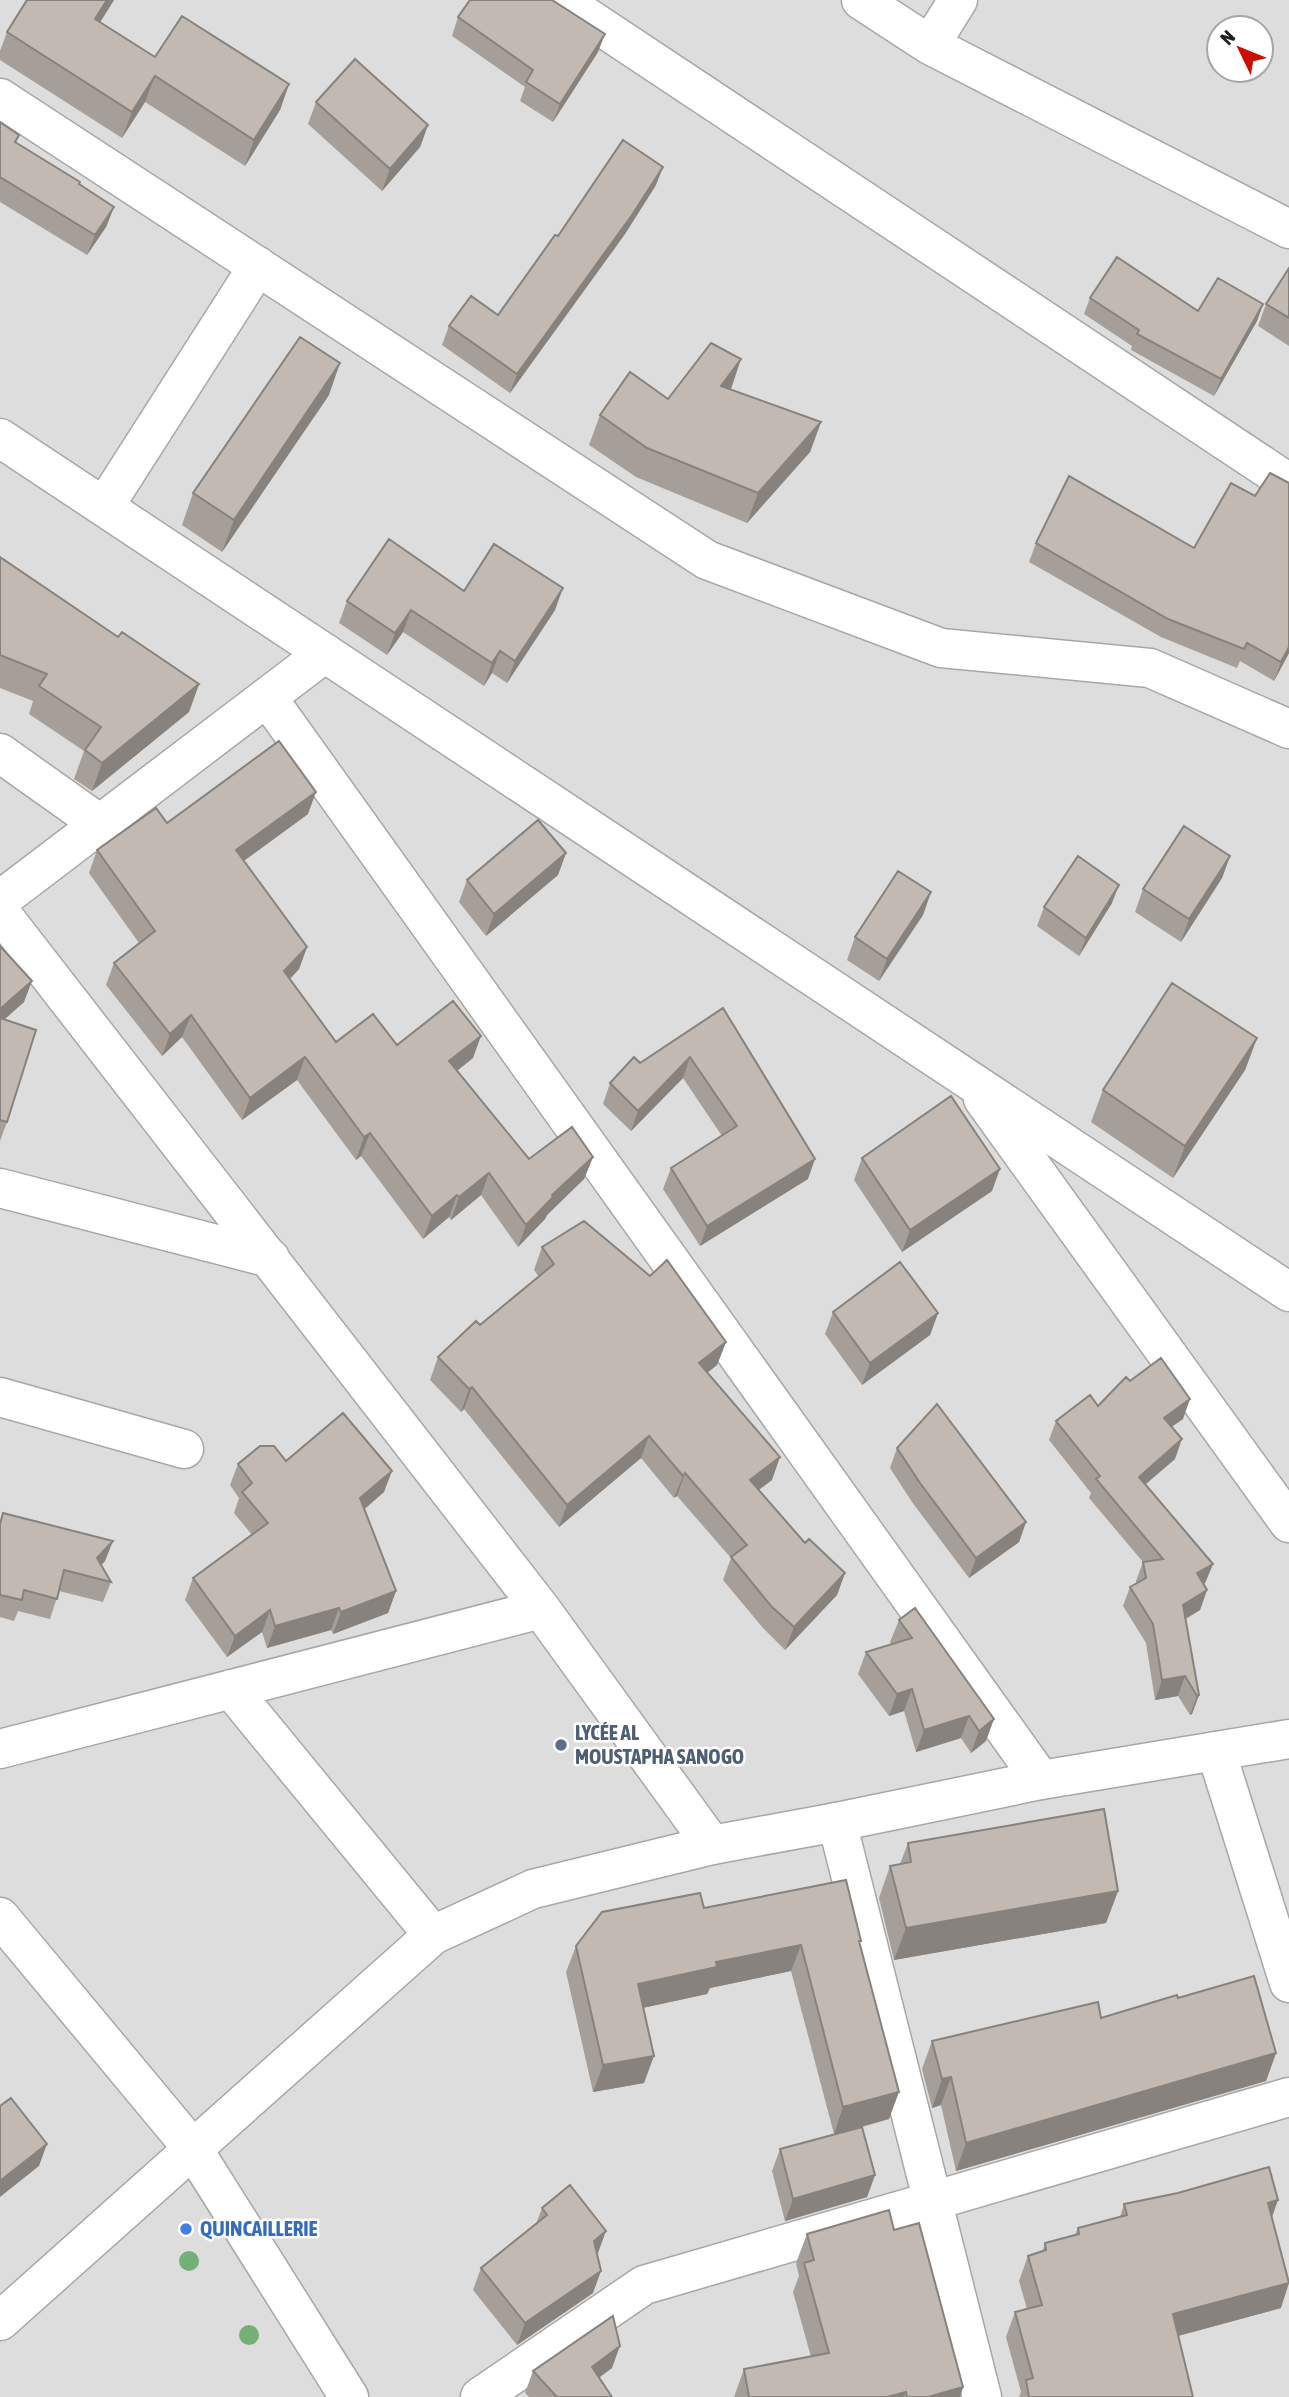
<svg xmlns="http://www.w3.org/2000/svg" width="1289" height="2397" viewBox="0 0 1289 2397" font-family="'Asap Condensed',sans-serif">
	<rect width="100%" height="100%" fill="#f0ede6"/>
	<path fill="#dedddd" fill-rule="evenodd" d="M0,0H1289V2397H0ZM1219,28H1261V70H1219Z"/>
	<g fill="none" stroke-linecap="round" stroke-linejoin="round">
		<g stroke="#a7a7a7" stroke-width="41">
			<path id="minor" d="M561,0L1289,483
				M861,0L930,45L1289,229
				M930,45L958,0
				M0,98L707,560L941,648L1150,668L1289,729
				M0,438L1289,1292
				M104,507L258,266
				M267,697L1041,1780
				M0,753L100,824
				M0,900L325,653
				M0,912L541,1609L712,1845
				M983,1099L1289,1523
				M0,1188L270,1258
				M0,1397L184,1449
				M231,1689L433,1935
				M0,1749L541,1609
				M1216,1751L1289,1983
				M837,1822L982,2397
				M0,1917L193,2149L349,2397
				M480,2397L644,2285L1289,2097"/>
		</g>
		<g stroke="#a7a7a7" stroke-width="41">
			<path id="tertiary" d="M0,2321L433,1935L533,1889L712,1845L837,1822L1041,1780L1289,1739"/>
		</g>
		<use href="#minor" stroke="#fff" stroke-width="38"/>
		<use href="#tertiary" stroke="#fff" stroke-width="38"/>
	</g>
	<g fill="#74af77">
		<circle cx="189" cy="2261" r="10"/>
		<circle cx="249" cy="2335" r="10"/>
	</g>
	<path fill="#a69f99" d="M114,0L100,22L155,57L289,84L280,110L245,166L145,102L122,138L0,60V51L7,32Z
		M458,17L598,52L553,122L520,101L525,87L452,36Z
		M316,102L428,125L420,147L382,191L308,124Z
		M0,122L19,135L16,143L114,207L106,227L87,255L0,202Z
		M656,185L625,234L510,393L442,345L449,326L498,315L558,236Z
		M1289,268V346L1258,326L1266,304Z
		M1090,298L1198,311L1263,304L1257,321L1214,396L1131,350L1132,346L1084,314Z
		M730,389L821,422L810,452L747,523L636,477L589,445L600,415L668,399Z
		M329,395L222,552L182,525L193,493Z
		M1036,543L1289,653L1274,681L1240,661L1237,668L1161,637L1029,562Z
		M0,557L118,637L199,684L189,712L92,791L74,779L84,751L29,714L33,701L0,688Z
		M464,591L555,610L507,683L492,673L484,686L403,632L387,655L339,623L347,601Z
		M308,814L244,861L307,947L299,969L290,979L336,1042L397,1045L473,1058L457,1071L529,1159L593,1157L584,1179L547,1215L545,1219L518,1247L481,1195L451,1220L449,1217L423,1239L361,1156L356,1160L297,1080L242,1120L182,1037L162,1056L106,985L114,963L139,943L89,873L97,850L167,823Z
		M566,853L558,875L486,936L459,902L467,880Z
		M1230,856L1222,878L1181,942L1135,912L1143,889Z
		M931,892L923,915L879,981L847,960L855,937Z
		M1112,903L1079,956L1037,926L1044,907Z
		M0,946L24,1002L4,1020L7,1122L0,1141Z
		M723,1008L808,1179L700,1246L663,1189L671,1168L722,1136L683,1078L631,1131L603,1104L610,1083Z
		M1257,1038L1245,1070L1173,1178L1091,1122L1103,1090Z
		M862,1158L992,1191L902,1252L854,1180Z
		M542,1247L726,1342L717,1365L707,1373L772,1480L759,1490L805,1543L845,1573L837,1595L785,1650L763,1628L723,1580L731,1558L677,1496L674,1498L641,1458L559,1527L464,1409L461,1412L430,1380L438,1357L539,1277L534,1270Z
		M833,1312L938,1313L930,1335L862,1385L825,1334Z
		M1130,1381L1183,1419L1171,1427L1175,1459L1145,1484L1213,1564L1205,1583L1204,1584L1207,1590L1200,1610L1186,1619L1199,1695L1192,1714L1190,1715L1178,1696L1155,1700L1146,1643L1123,1606L1130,1587L1136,1583V1581L1143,1562L1089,1498L1091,1493L1049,1440L1056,1421L1098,1406Z
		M897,1448L1026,1522L1019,1542L969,1578L912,1502L890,1468Z
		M286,1461L384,1492L365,1509L396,1591L388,1613L333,1634L331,1630L267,1648L262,1632L227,1657L185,1600L193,1578L252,1535L234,1513L239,1498L230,1485L238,1464Z
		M3,1513L105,1561L101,1565L111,1582L103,1602L59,1591L50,1619L18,1611L14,1621L0,1617V1521Z
		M899,1620L986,1741L971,1753L961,1738L916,1752L904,1711L889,1716L858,1674L866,1652L892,1644L890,1642Z
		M908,1843L1118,1891L1106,1923L894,1960L879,1898L890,1866L900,1864Z
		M704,1908L860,1944L889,2119L862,2127L875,2175L867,2197L785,2221L772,2171L780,2149L834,2134L791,1971L710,1988L707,1994L643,2008L644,2083L593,2092L566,1972L576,1946Z
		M1178,1998L1276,2053L1266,2081L956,2171L941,2105L932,2108L922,2069L932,2041L1101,2018Z
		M1124,2204L1272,2218L1281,2308L1178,2336L1193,2397H1019L1021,2392L1006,2337L1015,2312L1027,2309L1019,2281L1028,2256L1042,2252L1045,2243L1075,2235L1078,2228L1120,2217Z
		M542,2208L598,2253L597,2254L593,2293L517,2345L473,2290L481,2268L536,2224Z
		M894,2230L963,2387L960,2397H734L744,2369L811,2357L793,2292L799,2276L796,2263L807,2234Z
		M612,2368L599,2377L612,2397H529L525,2393L533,2371Z"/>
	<path fill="#87827d" d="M107,0H114L86,45L95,19Z
		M605,34L598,52L553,122L560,104Z
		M155,76L145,102L122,138L132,112Z
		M289,84L280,110L245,166L254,140Z
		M428,125L420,147L382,191L390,169Z
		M663,167L656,185L625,234L510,393L517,374Z
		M114,207L106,227L87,255L95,235Z
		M1263,304L1257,321L1214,396L1221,379Z
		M741,359L731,389L721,386Z
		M340,363L329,395L222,552L234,520Z
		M821,422L810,452L747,523L758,493Z
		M563,588L555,610L507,683L515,661Z
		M411,610L403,632L387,655L395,633Z
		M1289,647V653L1274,681L1281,662Z
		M500,651L492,673L484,686L492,663Z
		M199,684L189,712L92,791L102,763Z
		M316,792L308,814L228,872L236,850Z
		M566,853L558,875L486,936L494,914Z
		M1230,856L1222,878L1181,942L1189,919Z
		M1119,885L1112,903L1079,956L1086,938Z
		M931,892L923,915L879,981L887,959Z
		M307,947L299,969L276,994L284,971Z
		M32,981L24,1002L0,1023V1009Z
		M191,1015L182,1037L162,1056L170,1034Z
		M481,1036L473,1058L441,1083L449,1061Z
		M1257,1038L1245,1070L1173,1178L1185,1146Z
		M305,1057L297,1080L242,1120L250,1098Z
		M690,1057L683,1078L631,1131L638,1111Z
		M370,1133L361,1156L356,1160L364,1137Z
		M593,1157L584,1179L547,1215L545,1219L518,1247L526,1225L552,1195Z
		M815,1159L808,1179L700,1246L707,1226Z
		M1000,1169L992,1191L902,1252L910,1230Z
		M489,1173L481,1195L451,1220L459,1197Z
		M457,1195L449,1217L423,1239L432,1216Z
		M938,1313L930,1335L862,1385L870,1363Z
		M726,1342L717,1365L691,1386L699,1363Z
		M472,1387L464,1409L461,1412L469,1389Z
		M1190,1399L1183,1419L1157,1437L1164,1418Z
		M649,1436L641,1458L559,1527L567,1505Z
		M1182,1439L1175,1459L1132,1496L1139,1477Z
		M780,1457L772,1480L742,1502L750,1480Z
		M392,1471L384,1492L352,1519L360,1498Z
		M685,1473L677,1496L674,1498L683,1476Z
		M1026,1522L1019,1542L969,1578L976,1558Z
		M113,1541L105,1561L90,1578L97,1558Z
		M1213,1564L1205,1583L1190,1592L1197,1573Z
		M845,1573L837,1595L785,1650L794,1627Z
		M1207,1590L1200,1610L1176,1624L1183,1605Z
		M396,1591L388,1613L333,1634L341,1612Z
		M339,1608L331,1630L267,1648L275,1626Z
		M270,1610L262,1632L227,1657L235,1636Z
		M1185,1676L1178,1696L1155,1700L1162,1680Z
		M912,1689L904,1711L889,1716L897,1694Z
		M1199,1695L1192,1714L1190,1715L1197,1696Z
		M969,1716L961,1738L916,1752L924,1730Z
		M994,1719L986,1741L971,1753L979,1731Z
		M1118,1891L1106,1923L894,1960L906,1928Z
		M801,1945L791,1971L710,1988L707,1994L628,2011L638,1984L716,1962Z
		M1276,2053L1266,2081L956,2171L966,2143Z
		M654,2056L644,2083L593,2092L603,2065Z
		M951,2077L941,2105L932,2108L942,2079Z
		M899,2092L889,2119L834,2134L843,2107Z
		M47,2144L39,2166L0,2197V2181Z
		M875,2175L867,2197L785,2221L793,2199Z
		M1278,2200L1269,2226L1268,2203Z
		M606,2231L598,2253L586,2263L594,2241Z
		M601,2271L593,2293L517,2345L525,2323Z
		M1289,2283L1281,2308L1163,2340L1173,2314Z
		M620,2346L612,2368L584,2389L592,2367Z
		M963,2387L960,2397H928Z
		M906,2392L904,2397H887Z"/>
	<path fill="#c1b9b2" stroke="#87827d" stroke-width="2" d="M27,0H107L95,19L155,57L182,16L289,84L254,140L155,76L132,112L7,32Z
		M470,0H552L605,34L560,104L526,82L533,70L458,17Z
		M355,59L428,125L390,169L316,102Z
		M0,122L19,135L15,142L80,182L79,184L114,207L95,235L0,177Z
		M623,140L663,167L632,215L517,374L449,326L471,296L498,315L555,235L558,236Z
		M1117,257L1198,311L1218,278L1263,304L1221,379L1137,334L1139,330L1090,298Z
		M1289,268V318L1266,304Z
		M300,337L340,363L234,520L193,493Z
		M711,343L741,359L721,386L821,422L758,493L647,448L600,415L630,372L668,399Z
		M1270,473L1289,483V647L1281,662L1247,643L1244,649L1168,619L1036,543L1069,476L1194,548L1231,483L1255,496Z
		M389,539L464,591L494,544L563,588L515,661L500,651L492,663L411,610L395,633L347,601Z
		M0,557L118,637L122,632L199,684L102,763L85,750L101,727L39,686L47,674L0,655Z
		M279,741L316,792L236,850L307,947L284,971L336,1042L373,1014L397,1045L453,1001L481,1036L449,1061L529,1159L572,1127L593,1157L552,1195L553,1197L526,1225L489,1173L459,1197L457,1195L432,1216L370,1133L364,1137L305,1057L250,1098L191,1015L170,1034L114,963L155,931L97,850L156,808L167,823Z
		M538,820L566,853L494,914L467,880Z
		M1184,826L1230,856L1189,919L1143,889Z
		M1078,856L1119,885L1086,938L1044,907Z
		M898,871L931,892L887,959L855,937Z
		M0,946L32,981L0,1009Z
		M1172,983L1257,1038L1185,1146L1103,1090Z
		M723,1008L815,1159L707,1226L671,1168L737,1126L690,1057L638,1111L610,1083L634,1057L640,1063Z
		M0,1018L36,1030L7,1122L0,1120Z
		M951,1096L1000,1169L910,1230L862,1158Z
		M584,1221L650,1276L667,1260L726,1342L699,1363L780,1457L750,1480L805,1543L809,1539L845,1573L794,1627L771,1606L731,1557L747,1545L685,1473L683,1476L649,1436L567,1505L472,1387L469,1389L438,1357L476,1321L480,1325L554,1264L542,1247Z
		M900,1262L938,1313L870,1363L833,1312Z
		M1161,1358L1190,1399L1164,1418L1182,1439L1139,1477L1213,1564L1197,1573L1207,1590L1183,1605L1199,1695L1197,1696L1185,1676L1162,1680L1153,1624L1130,1587L1146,1578L1143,1562L1163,1559L1096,1479L1100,1476L1056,1421L1090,1395L1098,1406L1126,1377L1130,1381Z
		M937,1404L1026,1522L976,1558L920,1483L897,1448Z
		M343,1413L392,1471L360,1498L396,1591L341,1612L339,1608L275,1626L270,1610L235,1636L193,1578L268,1523L242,1492L252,1483L238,1464L260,1446H274L286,1461Z
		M3,1513L113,1541L97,1558L111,1582L64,1570L57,1599L24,1590L22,1600L0,1595V1524Z
		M915,1608L994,1719L979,1731L969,1716L924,1730L912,1689L897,1694L866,1652L912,1638L899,1620Z
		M1104,1809L1118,1891L906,1928L890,1866L911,1862L908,1843Z
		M846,1880L861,1941H859L899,2092L843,2107L801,1945L716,1962L717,1967L638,1984L654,2056L603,2065L576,1946L602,1912L700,1893L704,1908Z
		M1254,1976L1276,2053L966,2143L951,2077L942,2079L932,2041L1098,2002L1101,2018L1177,1995L1178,1998Z
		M11,2098L47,2144L0,2181V2106Z
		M862,2127L875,2175L793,2199L780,2149Z
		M1269,2167L1278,2200L1268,2203L1289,2283L1173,2314L1193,2397H1029L1026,2380L1033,2378L1015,2312L1042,2305L1028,2256L1046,2250L1045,2243L1079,2234L1078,2228L1127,2215L1124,2204L1178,2193Z
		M570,2185L606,2231L594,2241L601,2271L525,2323L481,2268L547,2215L542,2208Z
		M889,2210L894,2230L919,2223L963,2387L928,2397H907L906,2392L887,2397H749L744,2369L829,2353L804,2263L814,2260L807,2234Z
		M613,2316L620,2346L592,2367L612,2397H557L533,2371Z"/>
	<circle fill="#5c6f8a" stroke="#fff" stroke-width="2.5" cx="561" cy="1745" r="7"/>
	<circle fill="#3f7fe0" stroke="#fff" stroke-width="2.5" cx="186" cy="2229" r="7"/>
	<g text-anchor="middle" stroke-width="5" stroke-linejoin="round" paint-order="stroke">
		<g font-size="21" font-weight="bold" fill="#4e5e75" stroke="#fff" text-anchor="start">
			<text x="575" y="1740">LYCÉE AL<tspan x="575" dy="24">MOUSTAPHA SANOGO</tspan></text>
		</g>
		<g font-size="21" font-weight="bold" fill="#366cbe" stroke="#fff" text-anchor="start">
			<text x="200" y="2236">QUINCAILLERIE</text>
		</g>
	</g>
	<g transform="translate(1240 49) rotate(313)"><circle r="33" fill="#ffffff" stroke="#a6a6a6" stroke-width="2"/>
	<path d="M0-5L12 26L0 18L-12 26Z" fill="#cb0d04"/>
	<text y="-10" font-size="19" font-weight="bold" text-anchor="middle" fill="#202020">N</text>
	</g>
</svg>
